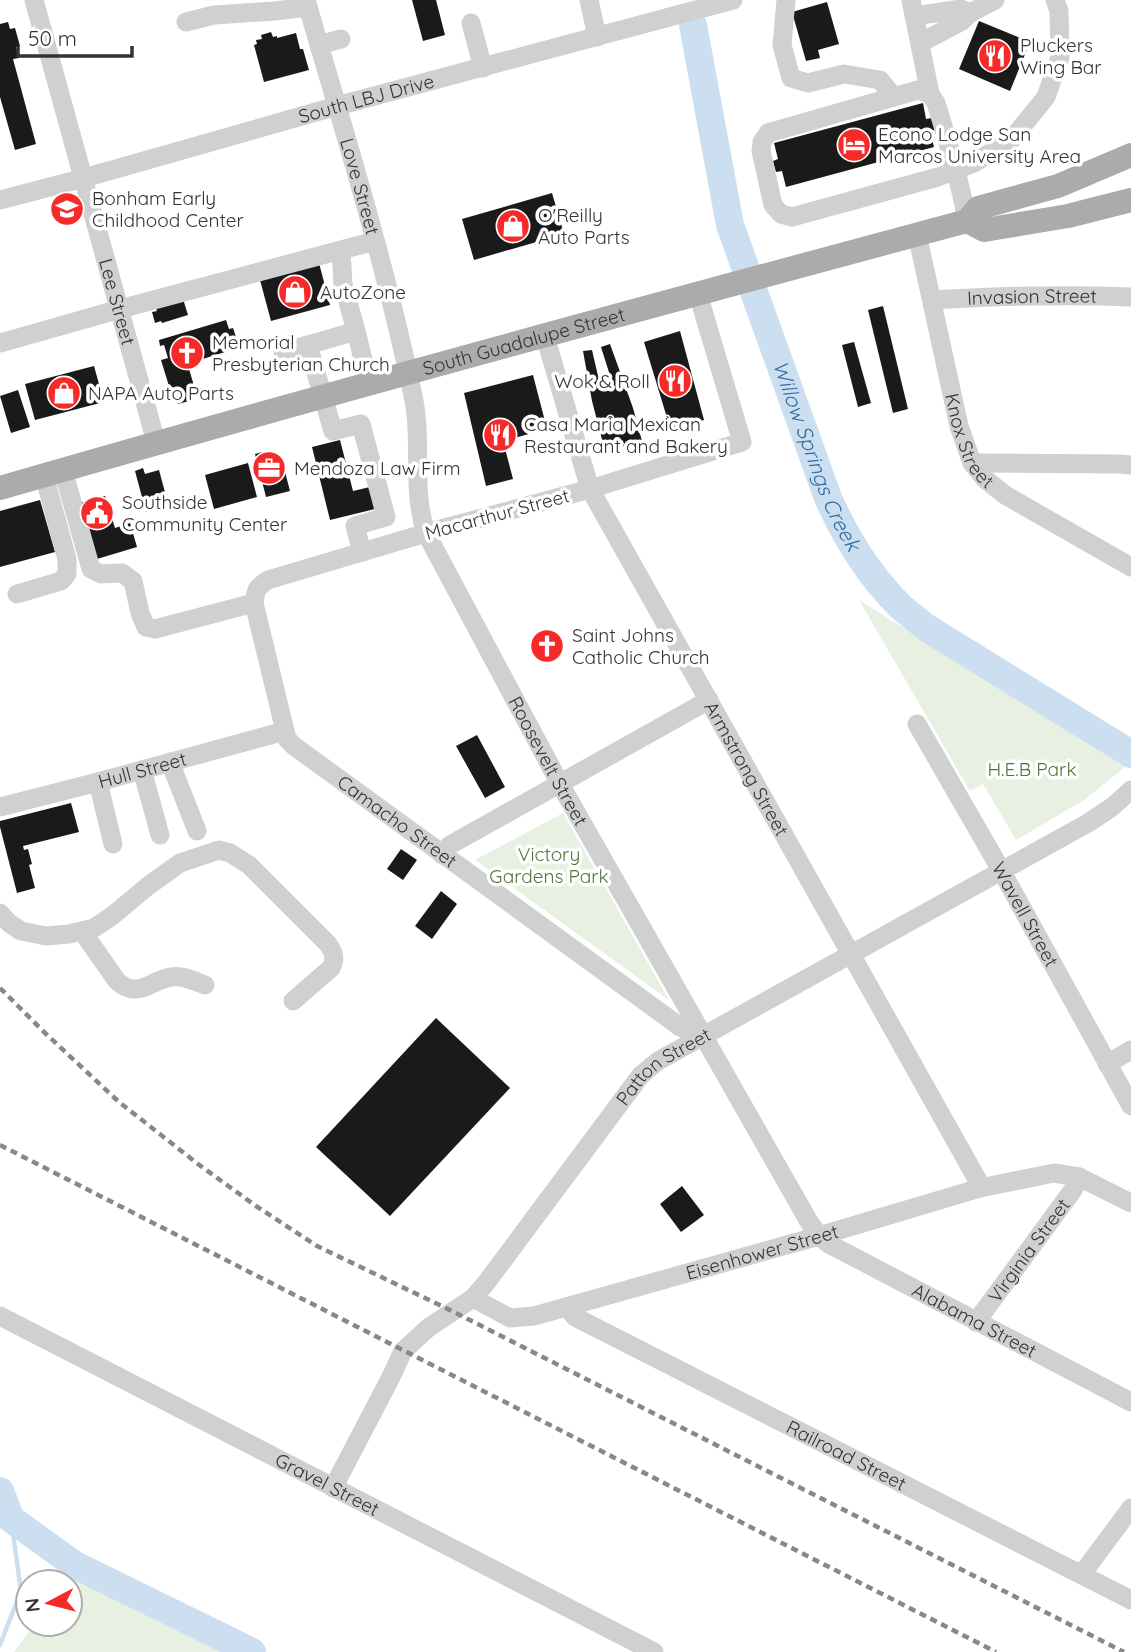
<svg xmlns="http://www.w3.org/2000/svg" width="1131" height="1652" viewBox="0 0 1131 1652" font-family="Quicksand,sans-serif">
	<rect width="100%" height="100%" fill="#fff"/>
	<path fill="#e8f0e1" d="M859,600L1125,767L1084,800L1016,840L983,784L970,791Z
		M563,813L669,1000L475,860Z
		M75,1565L248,1652H14L34,1624H70V1582H63Z"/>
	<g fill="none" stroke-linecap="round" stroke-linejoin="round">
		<path stroke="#ccdff1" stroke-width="4.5" d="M0,1645L21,1591L11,1519"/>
		<g stroke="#ccdff1" stroke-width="28">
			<path id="s1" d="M693,25L730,225L828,498C846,538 869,576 901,607C909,614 918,621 927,628L1131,754"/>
			<path d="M0,1491L11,1519L75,1565L252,1652"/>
		</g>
	</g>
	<path fill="#1a1a1a" d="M412,0H436L445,35L423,41Z
		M827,2L839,44L818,50L820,58L806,61L792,12Z
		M979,21L1030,42L1010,91L959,69Z
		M8,22L10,29L15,28L20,46L16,47L19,58L13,59L36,144L15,150L0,97V24Z
		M271,32L273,37L277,36V38L296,33L300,49H303L309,70L264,82L254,45L257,44L256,40L262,39L261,35Z
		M923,103L926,119L932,118L935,130L930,131L934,147L786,187L782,171L776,172L773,161L778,159L774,143Z
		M552,193L564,234L474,260L462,219Z
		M319,263L330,305L271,321L260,280Z
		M183,299L188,315L162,323L161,321L155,323L152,312L157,311L156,308Z
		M883,306L908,409L893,413L868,310Z
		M226,320L229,329L233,328L236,337L232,338L235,349L193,362L195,367L189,369L195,389L190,390L193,400L178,404L176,395L172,396L161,360L168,358L164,345L160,346L159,340Z
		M680,331L704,420L671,431L644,342Z
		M854,342L871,403L858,407L842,345Z
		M610,344L633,408L642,441L605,451L592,401L583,351L592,350L601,389L613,385L601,347Z
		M94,366L104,402L35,420L25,384Z
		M533,375L547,429L503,441L513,479L486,486L464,393Z
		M18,390L30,427L11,433L0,396Z
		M340,440L353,491L374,486L379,508L330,520L312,447Z
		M262,452L263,455L275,452L279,469L284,468L290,491L266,497L255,454Z
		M248,463L257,497L214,509L205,475Z
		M143,468L145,474L159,470L166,496L156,499L158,509L146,512L135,471Z
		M105,496L115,528L130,523L137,547L97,559L80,503Z
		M40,500L55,552L0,567V511Z
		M477,735L505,787L485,798L456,746Z
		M71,803L79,832L23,846L24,850L28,849L32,864L29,865L35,888L17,893L0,827V821Z
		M401,849L417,860L403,880L387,869Z
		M441,891L457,904L432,939L415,926Z
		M436,1018L510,1088L390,1216L316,1147Z
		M682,1186L704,1215L681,1232L660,1204Z"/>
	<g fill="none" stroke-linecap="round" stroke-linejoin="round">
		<g stroke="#d0d0d0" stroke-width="19">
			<path id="s2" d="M34,0L156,442"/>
			<path id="s3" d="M306,0C344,131 385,262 413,396C423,442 411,489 426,533L560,784L808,1220L819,1236L829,1244L1131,1402"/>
			<path d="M589,0L597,37"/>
			<path d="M786,0L782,45L791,78L808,83L844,74L880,80L894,97"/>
			<path d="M911,0L930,94"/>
			<path d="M970,13L995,0"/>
			<path d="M914,16L961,9L970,13L962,21L920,43"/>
			<path d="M186,22L214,15L275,11L308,7"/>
			<path d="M471,23L483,68"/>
			<path d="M319,45L341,39"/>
			<path id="s4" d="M0,200L84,178L337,106L733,0"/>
			<path d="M967,221C960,181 948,142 936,103L930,94L918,90L768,133L762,142L761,151L773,205L781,214L792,217L938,177L974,163L1012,139L1046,97L1060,57L1059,11L1055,0"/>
			<path id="s5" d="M917,234L959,426L972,463L985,479L1005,495L1131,567"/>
			<path d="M341,250L343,284L356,331"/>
			<path id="s6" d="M698,294L742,442L590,489L426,533L268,580C257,587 256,589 254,603L285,731L287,739L294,746L668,1018L680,1027L702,1036"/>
			<path id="s7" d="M932,300C999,296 1064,294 1131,297"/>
			<path id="s8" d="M545,336L590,489L977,1179L980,1188"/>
			<path d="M0,343L120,309L375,241"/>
			<path d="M283,352L308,345"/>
			<path d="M972,463L1120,464L1131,465"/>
			<path d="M63,470L91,569L101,574L122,573L133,581L140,613L146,627L155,629L254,603"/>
			<path d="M362,552L355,526L386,517L361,424L333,431L308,345L356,331L369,384"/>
			<path d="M17,594L61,581L67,574V559L44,475"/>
			<path id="s9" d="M917,724L1001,870L1131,1106"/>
			<path d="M170,762L197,831"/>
			<path d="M142,770L160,835"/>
			<path d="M98,782L113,844"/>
			<path id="s10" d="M0,807L98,782L285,731"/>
			<path d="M442,855L450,845L709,700"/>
			<path d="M0,913L9,923L21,931L46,936L69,934L94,928L112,916L148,886L180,863L219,850L230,853L249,865L328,944C334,953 336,958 331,968L293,1001"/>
			<path d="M82,931L117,981C138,1000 151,980 171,977C183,975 194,981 205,985"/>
			<path d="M1107,1064L1131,1050"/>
			<path id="s11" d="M473,1298L510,1318L534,1316L819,1236L980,1188L1054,1173L1079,1177L1131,1203"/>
			<path id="s12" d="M566,1307L575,1317L1131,1600"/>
			<path id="s13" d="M0,1316L654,1652"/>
			<path id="s14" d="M976,1322L1073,1190L1079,1177"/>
			<path id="s15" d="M333,1488L391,1377L403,1351L428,1328L473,1298L486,1283L641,1075L658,1061L1088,823L1112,807L1131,790"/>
			<path d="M1082,1574L1131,1508"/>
		</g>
		<g stroke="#ababab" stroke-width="24">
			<path d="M967,221L984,230L1068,216L1131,200"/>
			<path id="s16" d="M0,488C322,395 644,308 967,221L978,208L1058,186L1131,155"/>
		</g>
		<path stroke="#888" stroke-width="4.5" stroke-dasharray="7 5" stroke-linecap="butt" d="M0,988L44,1032L119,1102L198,1164L256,1206L317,1246L452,1311L1124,1652
			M0,1145L996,1652"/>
	</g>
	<defs>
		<g id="restaurant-disc" transform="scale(1.75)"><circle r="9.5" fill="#f62a29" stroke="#fff"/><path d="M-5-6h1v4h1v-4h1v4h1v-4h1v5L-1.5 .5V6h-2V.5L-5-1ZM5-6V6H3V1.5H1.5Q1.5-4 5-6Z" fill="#fff"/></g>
		<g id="hotel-disc" transform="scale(1.75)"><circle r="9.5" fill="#f62a29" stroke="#fff"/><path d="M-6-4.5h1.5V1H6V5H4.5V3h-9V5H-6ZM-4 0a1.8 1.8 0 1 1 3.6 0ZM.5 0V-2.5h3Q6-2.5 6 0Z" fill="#fff"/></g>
		<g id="school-disc" transform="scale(1.75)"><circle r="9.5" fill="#f62a29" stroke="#fff"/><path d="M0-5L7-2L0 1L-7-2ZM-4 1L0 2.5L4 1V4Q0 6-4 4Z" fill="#fff"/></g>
		<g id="shop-disc" transform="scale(1.75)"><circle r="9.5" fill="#f62a29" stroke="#fff"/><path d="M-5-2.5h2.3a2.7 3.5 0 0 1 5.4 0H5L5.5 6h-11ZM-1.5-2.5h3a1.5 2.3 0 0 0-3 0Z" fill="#fff"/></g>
		<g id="church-disc" transform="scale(1.75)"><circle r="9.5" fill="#f62a29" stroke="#fff"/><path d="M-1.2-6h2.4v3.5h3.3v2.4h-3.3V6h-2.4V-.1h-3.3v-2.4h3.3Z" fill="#fff"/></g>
		<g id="office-disc" transform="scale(1.75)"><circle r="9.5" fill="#f62a29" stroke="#fff"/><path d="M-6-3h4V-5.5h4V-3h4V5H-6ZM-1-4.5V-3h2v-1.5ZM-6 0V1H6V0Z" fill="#fff"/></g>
		<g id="civic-disc" transform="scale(1.75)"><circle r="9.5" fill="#f62a29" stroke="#fff"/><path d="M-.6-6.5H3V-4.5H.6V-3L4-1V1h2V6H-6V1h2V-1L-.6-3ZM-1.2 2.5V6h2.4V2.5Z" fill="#fff"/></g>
	</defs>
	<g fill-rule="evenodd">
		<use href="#restaurant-disc" x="995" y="56"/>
		<use href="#hotel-disc" x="854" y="145"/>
		<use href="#school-disc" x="67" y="209"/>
		<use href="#shop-disc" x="513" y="226"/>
		<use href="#shop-disc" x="295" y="292"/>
		<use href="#church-disc" x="187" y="353"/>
		<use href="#restaurant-disc" x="675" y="381"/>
		<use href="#shop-disc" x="64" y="393"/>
		<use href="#restaurant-disc" x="500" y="435"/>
		<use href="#office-disc" x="269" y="468"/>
		<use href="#civic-disc" x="97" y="513"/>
		<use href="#church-disc" x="547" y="646"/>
	</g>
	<g text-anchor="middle" stroke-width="7" stroke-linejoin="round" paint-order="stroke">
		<g font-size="19" fill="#333" stroke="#fff" text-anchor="start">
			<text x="1020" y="52">Pluckers<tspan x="1020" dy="22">Wing Bar</tspan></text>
			<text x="878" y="141">Econo Lodge San<tspan x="878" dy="22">Marcos University Area</tspan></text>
			<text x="92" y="205">Bonham Early<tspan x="92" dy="22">Childhood Center</tspan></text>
			<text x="538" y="222">O'Reilly<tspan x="538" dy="22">Auto Parts</tspan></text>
			<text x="320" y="299">AutoZone</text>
			<text x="212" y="349">Memorial<tspan x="212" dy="22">Presbyterian Church</tspan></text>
			<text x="650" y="388" text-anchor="end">Wok &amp; Roll</text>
			<text x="88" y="400">NAPA Auto Parts</text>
			<text x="524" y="431">Casa Maria Mexican<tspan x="524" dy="22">Restaurant and Bakery</tspan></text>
			<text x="294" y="475">Mendoza Law Firm</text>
			<text x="122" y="509">Southside<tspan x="122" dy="22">Community Center</tspan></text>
			<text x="572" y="642">Saint Johns<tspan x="572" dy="22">Catholic Church</tspan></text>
		</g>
		<g font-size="19" fill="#333" stroke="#fff">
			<text dy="7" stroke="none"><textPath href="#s4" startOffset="380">South LBJ Drive</textPath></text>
			<text dy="7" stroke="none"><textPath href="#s3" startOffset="194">Love Street</textPath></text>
			<text dy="7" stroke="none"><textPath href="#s7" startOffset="100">Invasion Street</textPath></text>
			<text dy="7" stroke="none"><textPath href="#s2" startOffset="313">Lee Street</textPath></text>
			<text dy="7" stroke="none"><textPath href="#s16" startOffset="544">South Guadalupe Street</textPath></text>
			<text dy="7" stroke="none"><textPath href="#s5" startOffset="214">Knox Street</textPath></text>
			<text transform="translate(497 514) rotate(-15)" y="7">Macarthur Street</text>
			<text dy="7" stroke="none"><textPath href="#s3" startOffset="807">Roosevelt Street</textPath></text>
			<text dy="7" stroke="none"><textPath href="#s8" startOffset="480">Armstrong Street</textPath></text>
			<text dy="7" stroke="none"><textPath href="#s10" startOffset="147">Hull Street</textPath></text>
			<text dy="7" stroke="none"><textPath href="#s6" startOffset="954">Camacho Street</textPath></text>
			<text dy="7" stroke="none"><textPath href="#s9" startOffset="219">Wavell Street</textPath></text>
			<text dy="7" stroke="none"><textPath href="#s15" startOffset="544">Patton Street</textPath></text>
			<text dy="7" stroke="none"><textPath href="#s14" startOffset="89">Virginia Street</textPath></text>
			<text dy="7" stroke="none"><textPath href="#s11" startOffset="303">Eisenhower Street</textPath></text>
			<text dy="7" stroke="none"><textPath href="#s3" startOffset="1531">Alabama Street</textPath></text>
			<text dy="7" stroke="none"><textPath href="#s12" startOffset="318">Railroad Street</textPath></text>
			<text dy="7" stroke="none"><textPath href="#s13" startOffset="368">Gravel Street</textPath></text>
		</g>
		<g font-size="19" fill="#51743a" stroke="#fff">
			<text x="1032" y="776">H.E.B Park</text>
			<text x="549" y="861">Victory<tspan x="549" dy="22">Gardens Park</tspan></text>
		</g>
		<g font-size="21" font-style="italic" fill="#376e9f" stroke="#fff">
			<text dy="7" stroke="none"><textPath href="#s1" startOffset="450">Willow Springs Creek</textPath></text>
		</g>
	</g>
	<g transform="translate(49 1603) rotate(263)"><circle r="33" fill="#ffffff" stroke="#adadad" stroke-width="2"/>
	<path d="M0-5L12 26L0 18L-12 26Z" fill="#f62a29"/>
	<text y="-10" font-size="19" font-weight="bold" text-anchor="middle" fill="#333333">N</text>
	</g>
	<path d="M18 46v10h114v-10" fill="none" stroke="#333333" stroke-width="3.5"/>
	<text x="28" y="46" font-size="21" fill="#333333" stroke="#ffffff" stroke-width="5" paint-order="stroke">50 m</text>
</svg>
